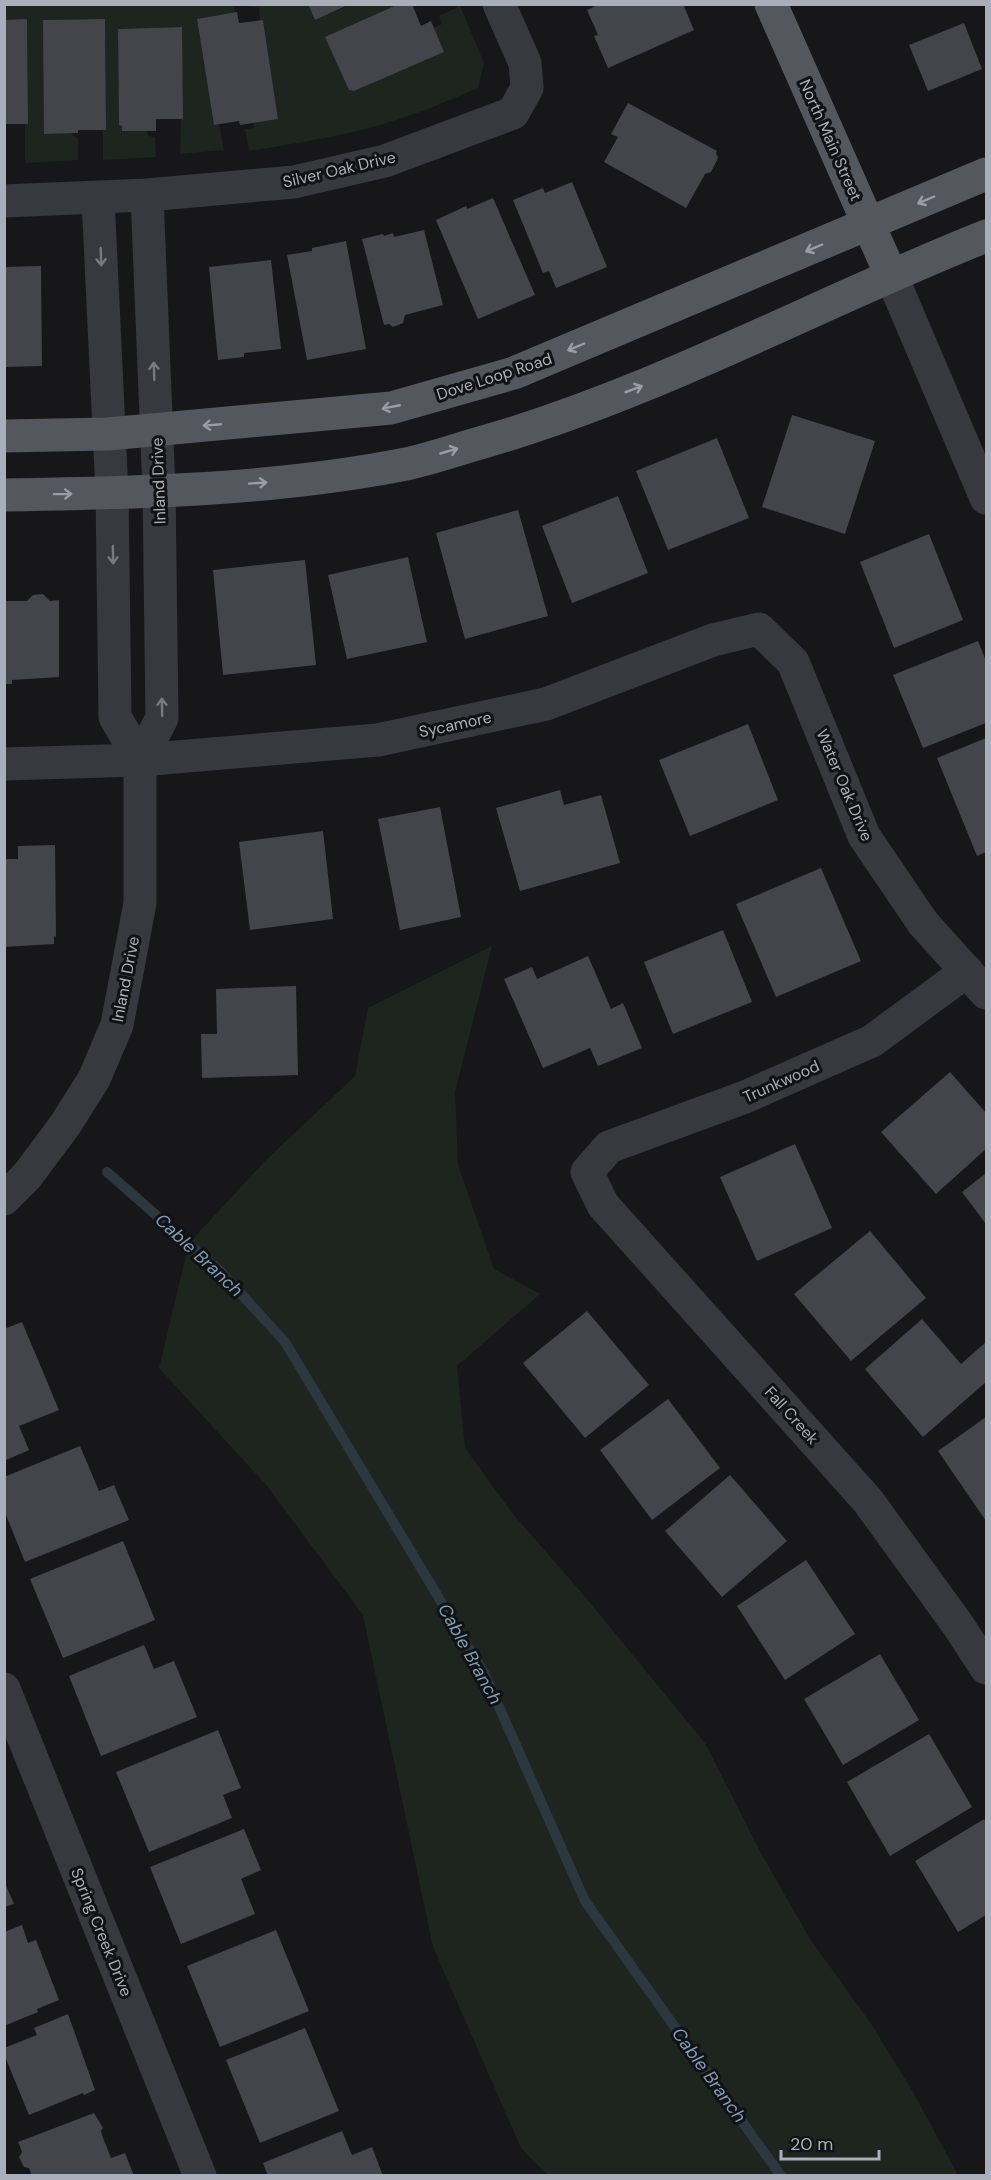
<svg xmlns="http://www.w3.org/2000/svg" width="991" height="2180" viewBox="0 0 991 2180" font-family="'DM Sans',sans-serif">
	<rect width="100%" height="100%" fill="#17171a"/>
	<path fill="#1d251e" d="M4,5H241L234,6L235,13L197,19L214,125L219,124L224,150L180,154L181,119H183L181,27L118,29L119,125L122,126V131H146L149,136L155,137L156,157L103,160V130L106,129L105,19L44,20L45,134L71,133L78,139V160L25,163V124L28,123L27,20H5Z
		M246,5H308L315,20L350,5H399L349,90L354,91L443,52L433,28L442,24L439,16L460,6L484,63L478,88C444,103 409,117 373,127C332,138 291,144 249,151L245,129L254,128L253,123L278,119L263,20H260L259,8Z
		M492,946L455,1092L458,1165L494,1269L540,1294L457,1366L465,1448L513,1514L582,1593L705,1743L762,1855L810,1939L872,2025L913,2092L958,2175H547L521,2148L433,1947L363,1615L267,1486L159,1368L189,1243L266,1160L355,1076L368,1008Z"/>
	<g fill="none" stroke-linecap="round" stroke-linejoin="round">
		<path stroke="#2d373f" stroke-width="10" d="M107,1172L221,1272L285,1342L484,1673L585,1901L781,2176"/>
	</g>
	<path fill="#43454a" d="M308,4H350L315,20Z
		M399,4H412L421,26L431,21L444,52L354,91L349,90L325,37Z
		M600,4H683L694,30L608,68L594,36L598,35L587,10Z
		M237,12L239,23L263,20L278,119L240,125L239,121L214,125L197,19Z
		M27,19L28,124H4V20Z
		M105,19L106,130H78V133L44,134L43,20Z
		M964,23L982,69L928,91L909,45Z
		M182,27L183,119H156V131H122V126L119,125L118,29Z
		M628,103L717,151L716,153L718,158L711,172L705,174L686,208L604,162L618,137L611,134Z
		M572,182L607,267L556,288L549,271L543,273L513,200L543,188L545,193Z
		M493,198L535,295L478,319L436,220L466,206L467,209Z
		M424,230L443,305L405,315L403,323L393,327L389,324L384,325L362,239L383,234L384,236L393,233L394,237Z
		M346,241L366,349L307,360L287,255L312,251V248Z
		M271,260L281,349L244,353V357L218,360L209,267Z
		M41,266L42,366L4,367V267Z
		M792,415L875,441L845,534L762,507Z
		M717,438L749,518L668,550L636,471Z
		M618,496L648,573L572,603L542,526Z
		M518,510L548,616L465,639L436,533Z
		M929,534L963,620L894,648L860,562Z
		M408,557L427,642L347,659L328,575Z
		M305,560L316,665L223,675L213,570Z
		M43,594L50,601L59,600V677L12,680V684H4V601H27L33,595Z
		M978,641L986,661V723L923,748L893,675Z
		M748,724L778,800L690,836L659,760Z
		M986,738V852L977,856L937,758Z
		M560,790L564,805L601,795L620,863L520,891L496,808Z
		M440,807L461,917L400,930L378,819Z
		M323,831L333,919L250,930L239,842Z
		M55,845L56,937L54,936V944L4,947V859H18V846Z
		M821,868L861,961L776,997L736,904Z
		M723,930L752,1002L673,1034L644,962Z
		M588,956L611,1009L623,1003L642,1048L598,1066L590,1048L543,1068L504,979L532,967L537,979Z
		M296,986L298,1075L202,1078L201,1034H217L216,989Z
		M950,1072L986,1113V1149L936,1194L881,1132Z
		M795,1144L832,1228L757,1261L720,1177Z
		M986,1173V1224L962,1192Z
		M870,1231L926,1298L851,1361L794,1294Z
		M587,1311L649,1385L585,1438L523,1363Z
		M922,1319L961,1364L985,1343L986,1344V1382L923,1437L865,1369Z
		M22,1322L59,1410L19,1426L29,1450L4,1461V1329Z
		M668,1399L720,1468L652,1520L600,1450Z
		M986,1417V1521L938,1451Z
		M80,1446L99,1491L114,1485L129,1520L25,1562L4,1510V1477Z
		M730,1475L787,1541L722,1597L665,1531Z
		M123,1541L155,1620L63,1658L30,1579Z
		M806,1560L855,1634L785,1680L737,1606Z
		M144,1645L154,1669L174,1661L197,1717L101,1756L69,1676Z
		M880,1654L919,1720L843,1765L804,1699Z
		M218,1730L241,1788L223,1795L232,1818L149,1852L116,1772Z
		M929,1734L972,1807L890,1856L847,1782Z
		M984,1819L986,1823V1915L958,1932L915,1861Z
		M244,1829L261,1870L241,1879L255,1914L181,1944L150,1867Z
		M4,1881L14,1904L4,1907Z
		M22,1925L28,1943L36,1940L59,2000L37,2009L38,2012L4,2026V1932Z
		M276,1930L309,2011L220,2047L187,1966Z
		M68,2014L95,2090L84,2095L83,2093L29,2115L4,2054V2048L37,2035L34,2028Z
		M305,2028L339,2111L260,2143L226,2060Z
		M94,2113L103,2128L101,2131L103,2138L111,2158L125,2153L134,2176H32L29,2168L24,2167L19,2157L22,2152L18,2142Z
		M342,2131L352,2155L372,2147L383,2176H268L263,2163Z"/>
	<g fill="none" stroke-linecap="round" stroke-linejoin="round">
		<path stroke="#38393f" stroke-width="33" d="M98,198L112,493L115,717L140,760
			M4,201L147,195L294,182L385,161L513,113L527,88L525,63L499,4
			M891,275L986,498
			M4,764L140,760L378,740L546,704L713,640L759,629L793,662L864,836L923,923L986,993
			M967,971L872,1041L745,1097L609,1147L587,1172L603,1205L868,1501L958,1625L986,1668
			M4,1199L27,1176L65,1125L94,1079L117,1025L140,903V760L162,718L159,490L147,195
			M4,1689L200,2176"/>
		<path stroke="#54575e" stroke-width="33" d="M771,4L891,275
			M4,436L108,434L391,408L514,373L986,174
			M4,495C138,493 274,490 406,464C431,459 455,450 480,443C656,393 817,303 986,236"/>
	</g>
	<defs><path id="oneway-shaft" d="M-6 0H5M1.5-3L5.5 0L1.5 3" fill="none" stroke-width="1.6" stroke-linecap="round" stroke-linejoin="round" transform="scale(1.5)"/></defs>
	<g stroke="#989da8">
		<use href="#oneway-shaft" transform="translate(926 200) rotate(157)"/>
		<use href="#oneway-shaft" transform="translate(814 248) rotate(157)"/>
		<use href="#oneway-shaft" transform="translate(576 347) rotate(157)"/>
		<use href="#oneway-shaft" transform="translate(634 389) rotate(-21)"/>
		<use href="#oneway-shaft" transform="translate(391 407) rotate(169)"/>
		<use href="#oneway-shaft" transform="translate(212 425) rotate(175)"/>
		<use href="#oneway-shaft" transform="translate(449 451) rotate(-16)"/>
		<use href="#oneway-shaft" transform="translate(258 483) rotate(-4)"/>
		<use href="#oneway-shaft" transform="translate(63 494) rotate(-1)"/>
	</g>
	<g stroke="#767a83">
		<use href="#oneway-shaft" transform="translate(101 257) rotate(88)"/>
		<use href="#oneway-shaft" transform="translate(154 371) rotate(-92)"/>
		<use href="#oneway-shaft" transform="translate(113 555) rotate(89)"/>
		<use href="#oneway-shaft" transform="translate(162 707) rotate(-91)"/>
	</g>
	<g text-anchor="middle" stroke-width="6" stroke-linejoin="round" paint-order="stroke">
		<g font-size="16" fill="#a9afba" stroke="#121215">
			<text transform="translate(831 140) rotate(66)" y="6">North Main Street</text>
			<text transform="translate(339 169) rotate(-13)" y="6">Silver Oak Drive</text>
			<text transform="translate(494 376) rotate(-18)" y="6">Dove Loop Road</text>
			<text transform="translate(158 481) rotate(-92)" y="6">Inland Drive</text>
			<text transform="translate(455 724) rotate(-12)" y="6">Sycamore</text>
			<text transform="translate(845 785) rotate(67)" y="6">Water Oak Drive</text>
			<text transform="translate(125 979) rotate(-79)" y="6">Inland Drive</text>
			<text transform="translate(781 1081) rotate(-24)" y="6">Trunkwood</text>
			<text transform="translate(792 1415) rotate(48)" y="6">Fall Creek</text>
			<text transform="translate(102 1932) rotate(68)" y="6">Spring Creek Drive</text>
		</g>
		<g font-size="18" font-style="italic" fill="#7f9eb6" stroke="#121215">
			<text transform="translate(199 1255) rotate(43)" y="6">Cable Branch</text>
			<text transform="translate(470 1654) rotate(61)" y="6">Cable Branch</text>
			<text transform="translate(709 2075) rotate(54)" y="6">Cable Branch</text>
		</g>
	</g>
	<rect width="991" height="2180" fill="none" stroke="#a9afba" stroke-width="12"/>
	<path d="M781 2150v9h98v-9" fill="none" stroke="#a9afba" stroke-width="3"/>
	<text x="790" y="2150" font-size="18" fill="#a9afba" stroke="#121215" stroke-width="4.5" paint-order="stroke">20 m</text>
</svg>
